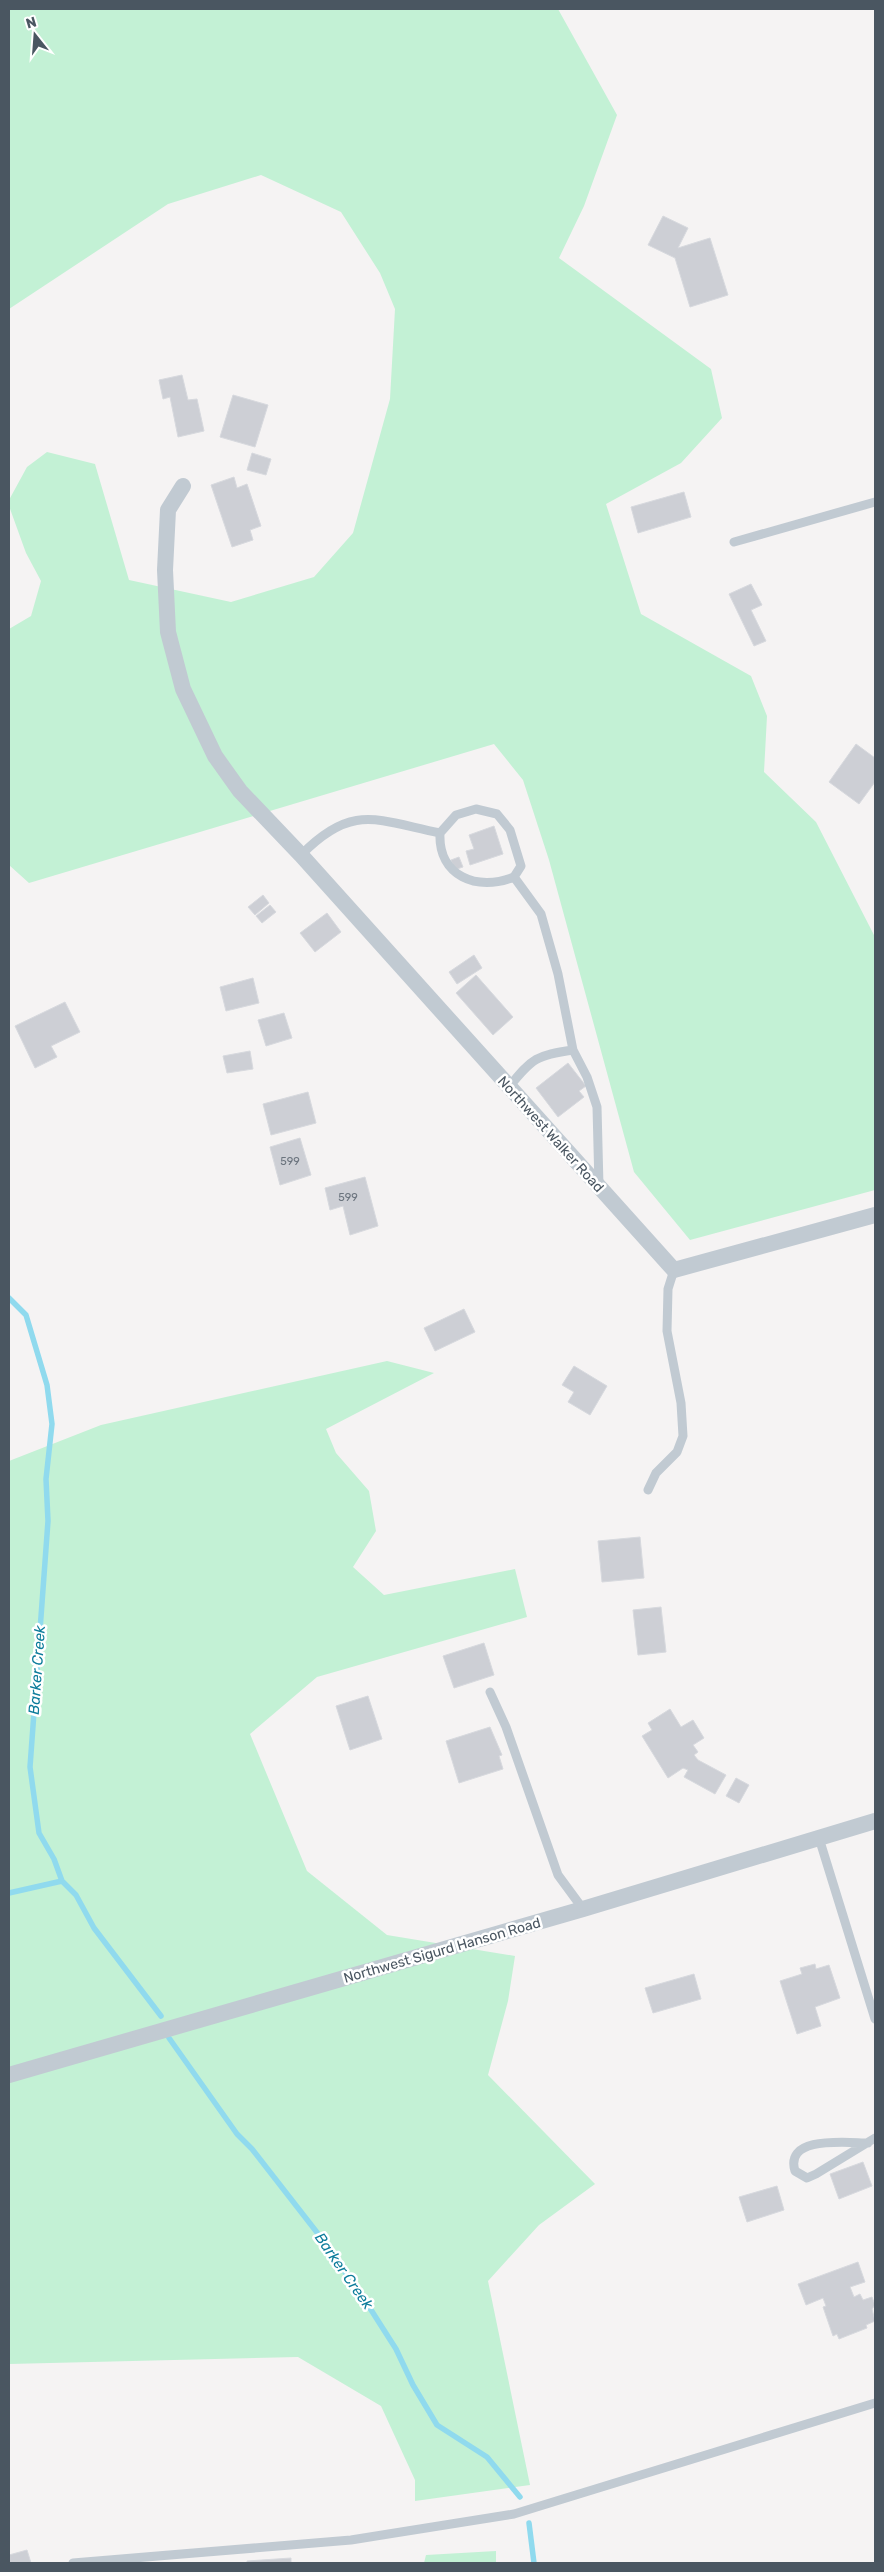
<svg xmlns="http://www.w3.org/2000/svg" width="884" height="2572" viewBox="0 0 884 2572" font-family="Rubik,sans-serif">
	<rect width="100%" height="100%" fill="#f5f3f3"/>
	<path fill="#c3f1d5" d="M9,9H558L617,115L584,206L559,258L711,369L722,418L681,463L606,504L641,614L751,676L767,716L764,772L816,822L875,937V1190L690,1240L634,1172L549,860L523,780L494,744L29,883L9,865V629L31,616L41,581L26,553L9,506V500L27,467L47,452L95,464L129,580L231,602L314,577L353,533L390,399L395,309L380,273L341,212L261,175L168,204L9,309Z
		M387,1361L434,1373L326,1429L336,1453L369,1491L376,1531L353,1567L384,1595L515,1569L527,1617L317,1677L250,1734L307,1871L387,1935L515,1956L508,2001L488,2075L595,2184L539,2225L488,2281L530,2485L415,2501V2480L381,2406L298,2357L9,2364V1461L101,1425Z
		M496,2551V2563H424L426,2555Z"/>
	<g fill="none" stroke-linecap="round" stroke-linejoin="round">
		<path stroke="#90daee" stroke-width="5.5" d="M9,1298L26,1315L47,1385L52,1424L46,1479L48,1521L30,1767L39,1833L54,1859L62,1881L76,1895L94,1928L161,2016
			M9,1893L62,1881
			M169,2038L237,2134L252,2149L340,2262L354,2290L366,2302L396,2349L413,2385L437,2425L487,2457L520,2497
			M529,2523L534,2563"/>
	</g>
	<path fill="#cdcfd5" stroke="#d7d9de" d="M663,216L688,228L678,248L710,238L728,295L690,307L675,258L648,245Z
		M182,375L188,400L197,399L204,431L178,437L170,397L163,399L159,380Z
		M233,395L268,405L255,447L220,437Z
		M252,453L271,459L266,475L247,470Z
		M234,477L237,488L247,484L261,526L250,530L253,540L232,547L211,485Z
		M684,492L691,517L638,533L631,507Z
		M751,584L762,605L751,610L766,641L754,646L729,594Z
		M856,744L875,758V782L859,804L829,782Z
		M494,826L503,854L470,865L466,851L474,849L469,835Z
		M459,857L463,867L454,870L451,860Z
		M263,895L269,903L255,915L248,907Z
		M270,905L276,912L262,923L256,916Z
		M327,913L341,932L315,952L300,933Z
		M474,955L482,968L457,984L449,972Z
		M476,975L513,1017L493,1035L456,993Z
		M253,978L259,1003L226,1011L220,987Z
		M65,1002L80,1032L51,1046L57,1057L35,1068L15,1026Z
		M284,1013L292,1038L266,1046L258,1020Z
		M250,1051L253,1069L227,1073L223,1056Z
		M568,1063L586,1086L579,1091L584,1097L558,1117L536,1088Z
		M308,1092L316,1123L271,1135L263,1104Z
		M300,1138L311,1175L280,1185L270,1147Z
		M365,1177L378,1226L350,1235L343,1206L330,1210L325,1188Z
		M464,1309L475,1332L435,1351L424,1328Z
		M574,1366L607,1386L590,1415L568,1402L574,1392L562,1385Z
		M640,1537L644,1578L602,1582L598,1541Z
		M661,1607L666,1652L638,1655L633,1610Z
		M484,1643L494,1675L454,1688L443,1656Z
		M368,1696L382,1739L350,1750L336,1706Z
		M670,1709L681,1727L693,1720L704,1738L693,1745L698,1752L694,1755L698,1760L726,1775L715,1794L684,1777L688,1770L683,1768L668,1778L642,1736L652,1730L648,1723Z
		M490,1727L502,1755L499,1756L503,1769L459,1783L446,1741Z
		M736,1778L749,1785L739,1803L726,1796Z
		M815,1964L816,1969L829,1965L840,1998L815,2007L821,2026L797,2034L780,1981L802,1974L800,1968Z
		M694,1974L701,1999L653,2013L645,1988Z
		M863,2162L872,2186L839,2199L830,2174Z
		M777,2186L784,2210L747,2222L739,2197Z
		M858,2262L865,2282L850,2287L854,2297L860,2294L863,2300L872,2297L875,2305L872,2309L875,2321L866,2325L867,2328L839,2339L837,2334L833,2336L823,2307L826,2306L823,2298L806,2305L798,2284Z
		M27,2550L31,2563H9V2555Z
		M291,2558V2563H247V2561Z"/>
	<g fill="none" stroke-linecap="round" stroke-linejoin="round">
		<path stroke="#c1cad2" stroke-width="9" d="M734,542L875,502
			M440,833C438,876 477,892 514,877
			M301,855C352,803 376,820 440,833L456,815L476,809L497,814L510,830L521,866L514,877L541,914L558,974L573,1050L587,1077L597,1107L599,1186
			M509,1087C532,1058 537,1055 573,1050
			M648,1490L656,1473L677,1452L683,1436L681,1403L667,1331L668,1289L674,1270
			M490,1692L506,1727L558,1875L583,1909
			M819,1838L875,2019
			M868,2143C848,2143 784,2135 795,2171L807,2178L816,2174L875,2138
			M73,2563L351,2540L514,2514L875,2403"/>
		<path stroke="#c1cad2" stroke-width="16" d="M183,486L168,510L165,570L168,632L183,689L215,756L240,791L301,855L674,1270L875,1215
			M9,2075L583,1909L875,1821"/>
	</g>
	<g text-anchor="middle" stroke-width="5" stroke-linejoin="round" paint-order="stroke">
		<g font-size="11" fill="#6b747e">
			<text x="290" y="1165">599</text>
			<text x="348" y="1201">599</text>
		</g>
		<g font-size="14" fill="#4a5661" stroke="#fff">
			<text transform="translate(551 1134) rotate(48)" y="5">Northwest Walker Road</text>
			<text transform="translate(442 1950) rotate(-16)" y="5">Northwest Sigurd Hanson Road</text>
		</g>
		<g font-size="15" font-style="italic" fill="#0c7c9b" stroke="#fff">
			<text transform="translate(37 1670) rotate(-86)" y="5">Barker Creek</text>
			<text transform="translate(344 2271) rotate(55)" y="5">Barker Creek</text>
		</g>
	</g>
	<rect width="884" height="2572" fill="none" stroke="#4a5661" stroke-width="20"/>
	<g transform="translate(35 35) rotate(343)" stroke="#ffffff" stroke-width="4" paint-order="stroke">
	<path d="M0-4L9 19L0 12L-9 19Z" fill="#4a5661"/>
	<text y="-8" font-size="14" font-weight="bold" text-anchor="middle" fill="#4a5661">N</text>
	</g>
</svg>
